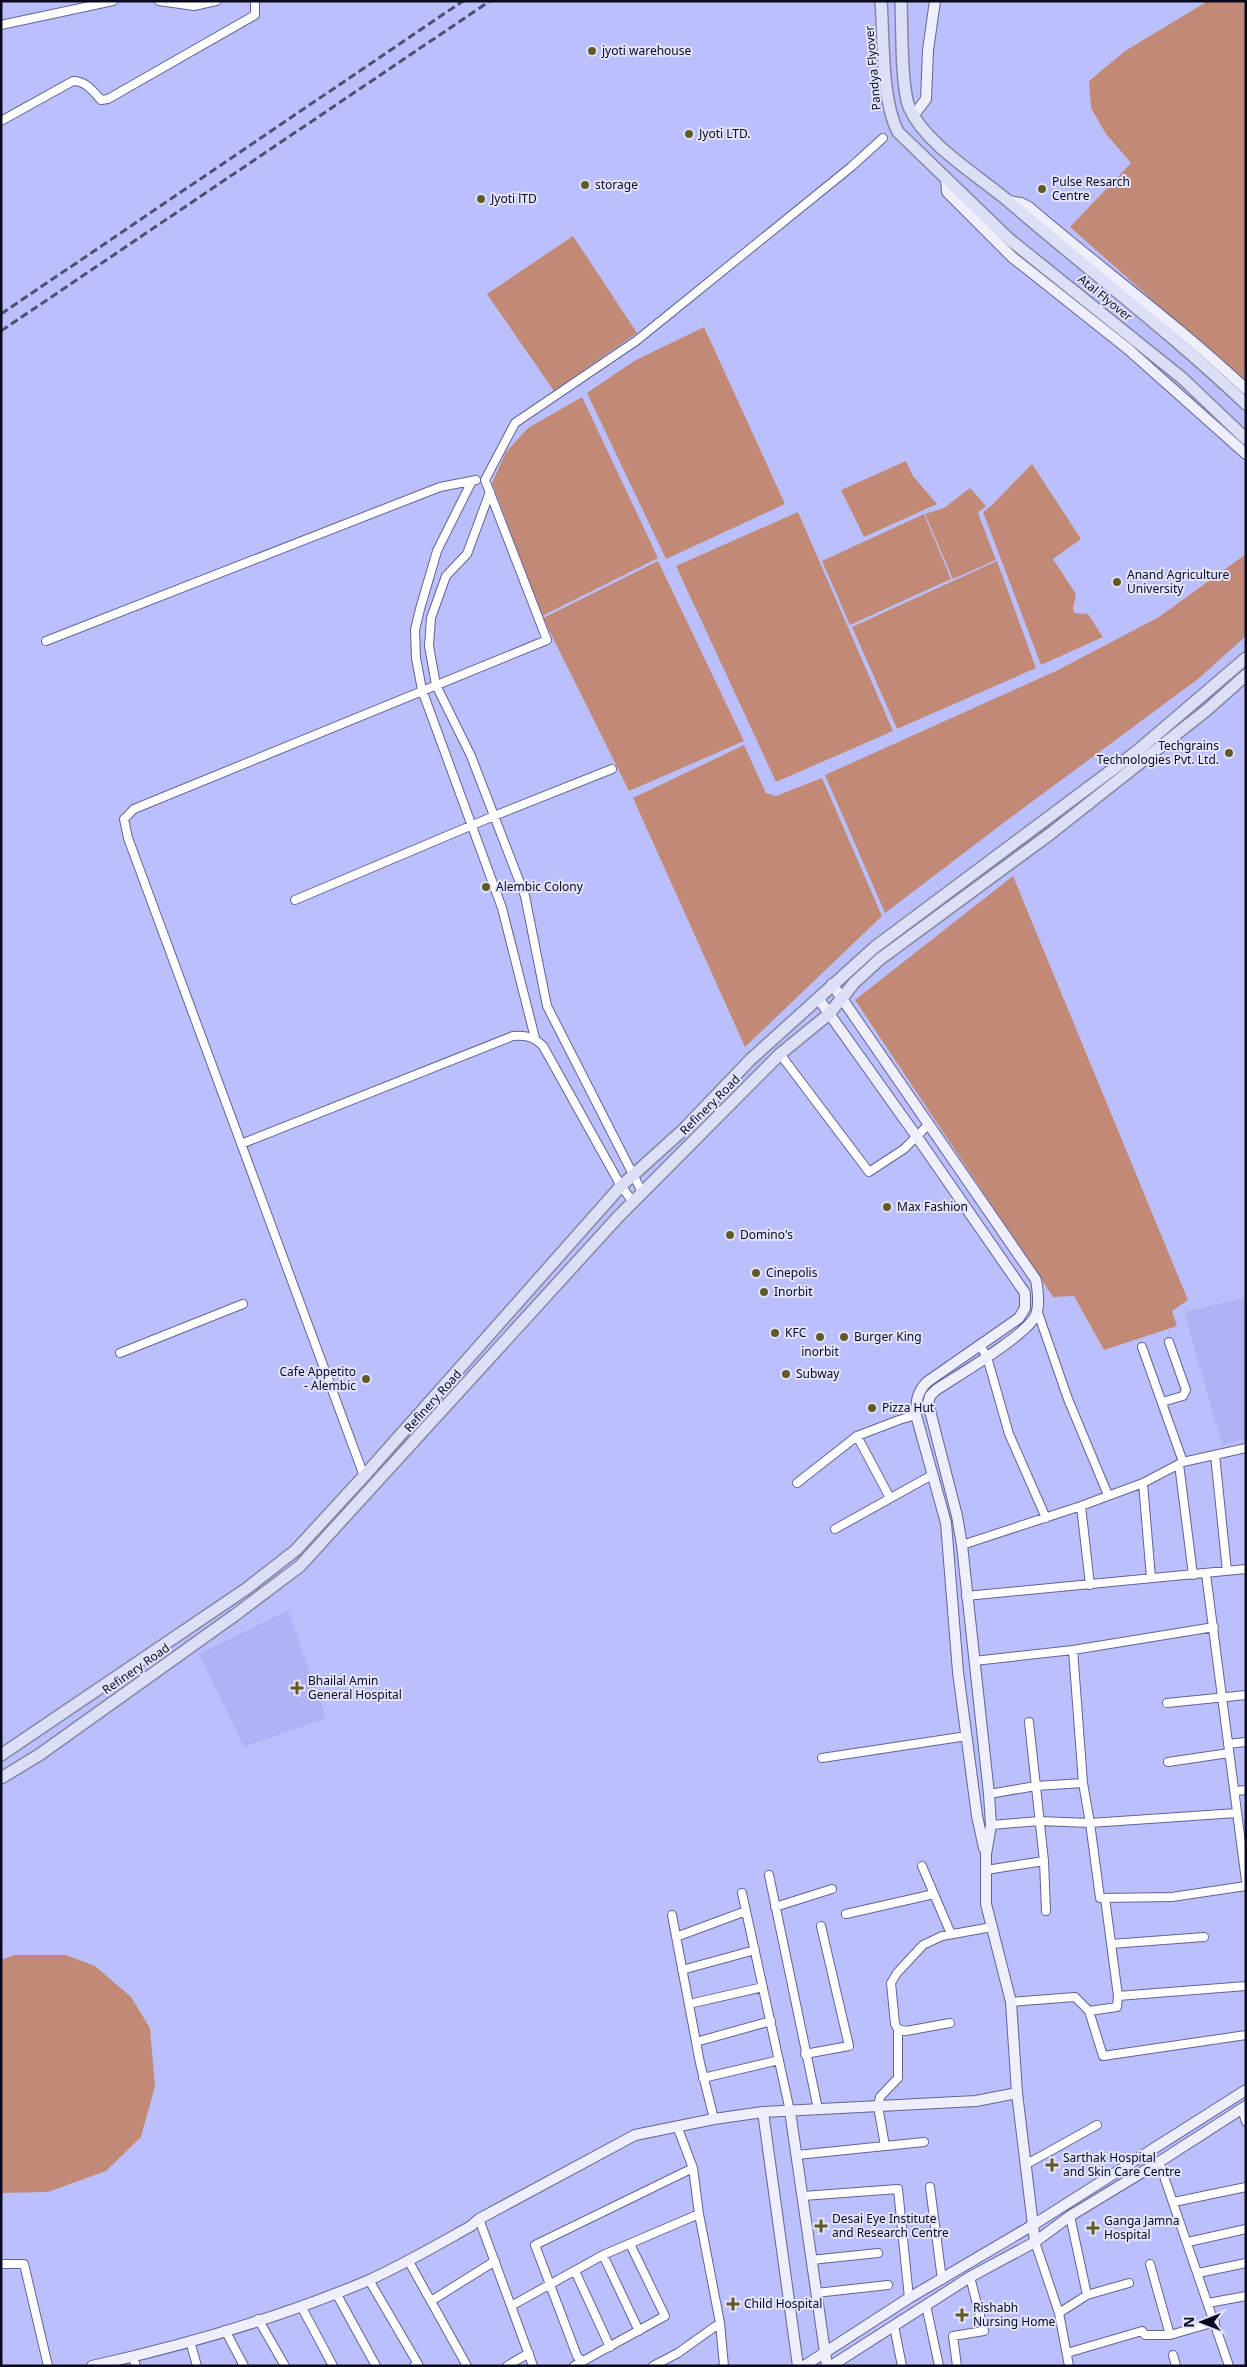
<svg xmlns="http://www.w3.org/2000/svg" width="1247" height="2367" viewBox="0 0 1247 2367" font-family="'Noto Sans',sans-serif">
	<rect width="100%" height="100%" fill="#bbc0fc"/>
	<path fill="#afb3f6" d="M1246,1297V1439L1222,1445L1184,1312Z
		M288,1610L326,1718L244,1747L199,1654Z"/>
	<path fill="#c28a76" d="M1208,1H1246V383L1070,227L1131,163L1106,134L1091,108L1089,81L1125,51Z
		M573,236L637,333L554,391L487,294Z
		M704,327L785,504L666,559L587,393L634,361Z
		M582,397L658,558L542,616L492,483L506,452L528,428Z
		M906,461L913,476L937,504L864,537L841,490Z
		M1032,464L1081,539L1053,559L1076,594L1073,609L1075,613L1088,614L1103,637L1041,665L983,512L991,506Z
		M970,488L986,506L978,513L996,560L953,579L925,514L944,508Z
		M798,512L893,731L776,782L676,566Z
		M924,514L951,579L850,625L822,561Z
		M1246,554V636L1198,679L1006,821L885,913L825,775L1056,671L1159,617Z
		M658,561L744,741L629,791L543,618Z
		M997,561L1036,668L897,729L852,627Z
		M744,745L766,793L776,796L822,778L882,916L745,1047L633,798Z
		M1013,876L1188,1300L1172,1311L1177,1326L1104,1350L1074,1296L1053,1297L855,1000Z
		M14,1955H66L95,1966L131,1997L150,2028L155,2086L141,2137L106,2171L48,2192L1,2193V1960Z"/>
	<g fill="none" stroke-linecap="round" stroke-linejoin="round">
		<g stroke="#616399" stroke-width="10">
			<path id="street" d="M159,1L194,6L216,1
				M1,25L113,1
				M1,121L73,81C86,81 93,91 101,100L108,99L255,15V1
				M472,481L437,551L420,609L415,630L416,658L422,690L502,908L535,1038
				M490,492L467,554L446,576L431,618L429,646L436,685L471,756L525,896L547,1006L642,1192
				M46,641L440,487L476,480
				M295,900L494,816L612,769
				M780,1054L869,1172L904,1149L928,1125
				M241,1144L513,1036C527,1035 534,1037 543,1046L621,1186L633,1202
				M1037,1310L1068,1399L1108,1495
				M980,1345L987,1357L1009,1434L1046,1518
				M1142,1347L1183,1462
				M120,1353L243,1304
				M1162,1402L1183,1396L1186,1390L1169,1342
				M857,1436L890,1498
				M1215,1455L1227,1571
				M1179,1464L1193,1575
				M364,1476L128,838L124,819L134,809L547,640L485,480L515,423L636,341L851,167L883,138
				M797,1483L857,1436L899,1420L916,1415
				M1143,1483L1151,1578
				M1081,1506L1090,1585
				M835,1529L932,1475
				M962,1545L1081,1506L1143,1483L1183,1462L1246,1448
				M1206,1574L1246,1881
				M966,1596L1246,1569
				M1073,1650L1083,1783L1090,1823L1100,1898L1172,1897L1246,1886
				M974,1661L1073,1650L1214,1627
				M1167,1703L1246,1695
				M1029,1722L1044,1861L1046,1911
				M1228,1744L1246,1742
				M822,1758L967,1736
				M1168,1762L1229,1753
				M1235,1791L1246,1790
				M989,1794L1036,1786L1083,1783
				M991,1825L1039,1821L1090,1823L1237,1813
				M922,1866L951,1934
				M986,1870L1044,1861
				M769,1875L818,2109
				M742,1893L790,2111
				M775,1907L832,1889
				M846,1914L934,1894
				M672,1915L700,2063L714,2119
				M676,1937L746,1911
				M1111,1944L1204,1937
				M682,1970L755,1950
				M1118,1996L1246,1986
				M1011,2002L1075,1997L1089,2011L1103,2056L1246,2035
				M689,2004L763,1987
				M1089,2011L1117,2007L1118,1996L1105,1898
				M950,2023L906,2031L898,2029L895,2024L891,1983L897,1973L923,1945L942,1936L992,1927
				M696,2042L771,2021
				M805,2054L849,2046L821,1926
				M703,2078L779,2060
				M1242,2109L1246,2122
				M677,2126L693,2168L699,2214L720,2323L724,2366
				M885,2146L878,2106L880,2097L898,2078V2029
				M797,2155L924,2142
				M1159,2162L1229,2366
				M1025,2165L1097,2125
				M930,2187L942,2280
				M803,2196L898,2189L909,2298
				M1174,2202L1246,2187
				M1070,2216L1087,2295
				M479,2219L533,2366
				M1035,2242L1059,2313L1069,2366
				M1188,2242L1246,2229
				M603,2255L639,2331
				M408,2260L467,2366
				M811,2260L878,2253
				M1,2264H24L48,2366
				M1150,2264L1170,2335L1215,2322
				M575,2271L610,2347
				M1198,2273L1246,2263
				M369,2280L418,2364L414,2366
				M336,2293L376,2366
				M816,2293L888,2285
				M431,2301L495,2261
				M1208,2303L1246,2296
				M926,2305L939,2366
				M301,2306L333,2366
				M511,2306L603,2255L699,2214
				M1059,2313L1087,2295L1129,2283
				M258,2319L285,2366
				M894,2326L902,2366
				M225,2330L244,2366
				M190,2341L197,2366
				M1067,2353L1142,2331L1145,2335H1170
				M1173,2355L1176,2366
				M133,2358L136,2366
				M582,2362L577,2356L535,2245L693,2168
				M507,2366L529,2353
				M574,2366L665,2316L630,2244
				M653,2366L678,2353L720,2323
				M957,2366L953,2336L984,2331L970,2277"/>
		</g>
		<g stroke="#616399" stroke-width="12">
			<path id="secondary" d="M914,115L926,99L928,50L935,1
				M946,178L947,192L1012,257L1128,349L1246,454
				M1008,201L1021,203L1029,207C1101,269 1177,324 1246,389
				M832,984L1036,1280C1038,1291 1040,1304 1036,1315C1027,1335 957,1376 936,1390L930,1396L928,1403L957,1516L962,1545L989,1794L991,1825L986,1854V1904L1011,2002L1017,2093L1035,2242
				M818,998L917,1137L1025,1293V1308L1019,1318L927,1382C917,1392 916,1402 916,1415L946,1523L958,1672L977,1816L984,1848
				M790,2111L827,2366
				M763,2112L798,2366
				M92,2366C182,2346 281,2317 367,2281C403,2265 437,2245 471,2226L479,2219L635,2135L714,2119L763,2112L976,2101L1017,2093
				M804,2366L909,2298L1033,2225L1246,2090
				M831,2366L970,2277L1035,2242L1070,2216L1159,2162L1246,2106"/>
		</g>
		<g stroke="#8486a6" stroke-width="14">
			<path id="primary" d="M881,1C884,39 881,99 898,132L1009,239L1182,378L1246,439
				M901,1C902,27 901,85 909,107C925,144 976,174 1007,200C1086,268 1170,332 1246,404
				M1,1755L246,1589L296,1550L364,1476L621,1186L683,1130L750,1060L875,947L1136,752L1246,658
				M1,1778L39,1755L235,1615L300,1566L618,1217L780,1054L829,1014L854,983L880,959L1050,834L1208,709L1246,675"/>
		</g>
		<use href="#street" stroke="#fff" stroke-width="8"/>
		<use href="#secondary" stroke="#eeeffa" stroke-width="10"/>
		<use href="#primary" stroke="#dcdff6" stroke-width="11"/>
		<path stroke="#4d4e71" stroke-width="3" stroke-dasharray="8 4" stroke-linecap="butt" d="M1,314L463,1
			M1,331L490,1"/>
	</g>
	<g fill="#615926" stroke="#e2e4fd" stroke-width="2">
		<circle cx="592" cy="51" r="5"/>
		<circle cx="689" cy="134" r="5"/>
		<circle cx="585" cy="185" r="5"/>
		<circle cx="1042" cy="189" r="5"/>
		<circle cx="481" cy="199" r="5"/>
		<circle cx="1117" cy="582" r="5"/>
		<circle cx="1229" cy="753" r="5"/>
		<circle cx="486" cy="887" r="5"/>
		<circle cx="887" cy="1207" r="5"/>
		<circle cx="730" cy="1235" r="5"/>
		<circle cx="756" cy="1273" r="5"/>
		<circle cx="764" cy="1292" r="5"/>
		<circle cx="775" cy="1333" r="5"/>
		<circle cx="820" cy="1337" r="5"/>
		<circle cx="844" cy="1337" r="5"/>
		<circle cx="786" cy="1374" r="5"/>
		<circle cx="366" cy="1379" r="5"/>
		<circle cx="872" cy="1408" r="5"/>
		<path d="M294.5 1680.5h5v5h5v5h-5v5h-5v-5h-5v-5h5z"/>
		<path d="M1049.5 2157.5h5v5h5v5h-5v5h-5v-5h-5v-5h5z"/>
		<path d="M818.5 2218.5h5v5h5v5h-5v5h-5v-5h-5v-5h5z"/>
		<path d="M1090.5 2220.5h5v5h5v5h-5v5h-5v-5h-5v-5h5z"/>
		<path d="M730.5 2296.5h5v5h5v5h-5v5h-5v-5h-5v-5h5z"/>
		<path d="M959.5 2307.5h5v5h5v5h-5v5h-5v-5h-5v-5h5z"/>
	</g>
	<g text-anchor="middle" stroke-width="4" stroke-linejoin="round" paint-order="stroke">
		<g font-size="12" fill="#0a0a1e" stroke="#e2e4fd" text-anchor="start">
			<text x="602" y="55">jyoti warehouse</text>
			<text x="699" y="138">Jyoti LTD.</text>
			<text x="1052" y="186">Pulse Resarch<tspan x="1052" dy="14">Centre</tspan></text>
			<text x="595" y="189">storage</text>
			<text x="491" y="203">Jyoti lTD</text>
			<text x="1127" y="579">Anand Agriculture<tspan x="1127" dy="14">University</tspan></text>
			<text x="1219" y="750" text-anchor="end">Techgrains<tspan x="1219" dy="14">Technologies Pvt. Ltd.</tspan></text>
			<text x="496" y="891">Alembic Colony</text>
			<text x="897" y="1211">Max Fashion</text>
			<text x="740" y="1239">Domino's</text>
			<text x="766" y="1277">Cinepolis</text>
			<text x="774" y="1296">Inorbit</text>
			<text x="785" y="1337">KFC</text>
			<text x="854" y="1341">Burger King</text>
			<text x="820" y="1356" text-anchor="middle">inorbit</text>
			<text x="356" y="1376" text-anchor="end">Cafe Appetito<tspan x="356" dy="14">- Alembic</tspan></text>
			<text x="796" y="1378">Subway</text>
			<text x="882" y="1412">Pizza Hut</text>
			<text x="308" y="1685">Bhailal Amin<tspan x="308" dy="14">General Hospital</tspan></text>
			<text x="1063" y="2162">Sarthak Hospital<tspan x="1063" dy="14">and Skin Care Centre</tspan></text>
			<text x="832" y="2223">Desai Eye Institute<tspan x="832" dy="14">and Research Centre</tspan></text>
			<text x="1104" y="2225">Ganga Jamna<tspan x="1104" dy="14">Hospital</tspan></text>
			<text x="744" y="2308">Child Hospital</text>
			<text x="973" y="2312">Rishabh<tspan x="973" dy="14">Nursing Home</tspan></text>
		</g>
		<g font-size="12" fill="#0a0a1e" stroke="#e2e4fd">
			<text transform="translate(873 68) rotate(-95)" y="4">Pandya Flyover</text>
			<text transform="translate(1105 298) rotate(39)" y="4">Atal Flyover</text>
			<text transform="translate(710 1105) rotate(-45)" y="4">Refinery Road</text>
			<text transform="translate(433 1401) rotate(-48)" y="4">Refinery Road</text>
			<text transform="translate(136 1669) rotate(-35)" y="4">Refinery Road</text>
		</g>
	</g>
	<rect width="1247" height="2367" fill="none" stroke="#0a0a1e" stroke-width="5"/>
	<g transform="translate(1202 2322) rotate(270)" stroke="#e2e4fd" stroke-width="4" paint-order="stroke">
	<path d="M0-4L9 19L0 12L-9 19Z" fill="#0a0a1e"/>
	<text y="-8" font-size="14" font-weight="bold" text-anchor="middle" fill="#0a0a1e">N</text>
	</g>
</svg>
